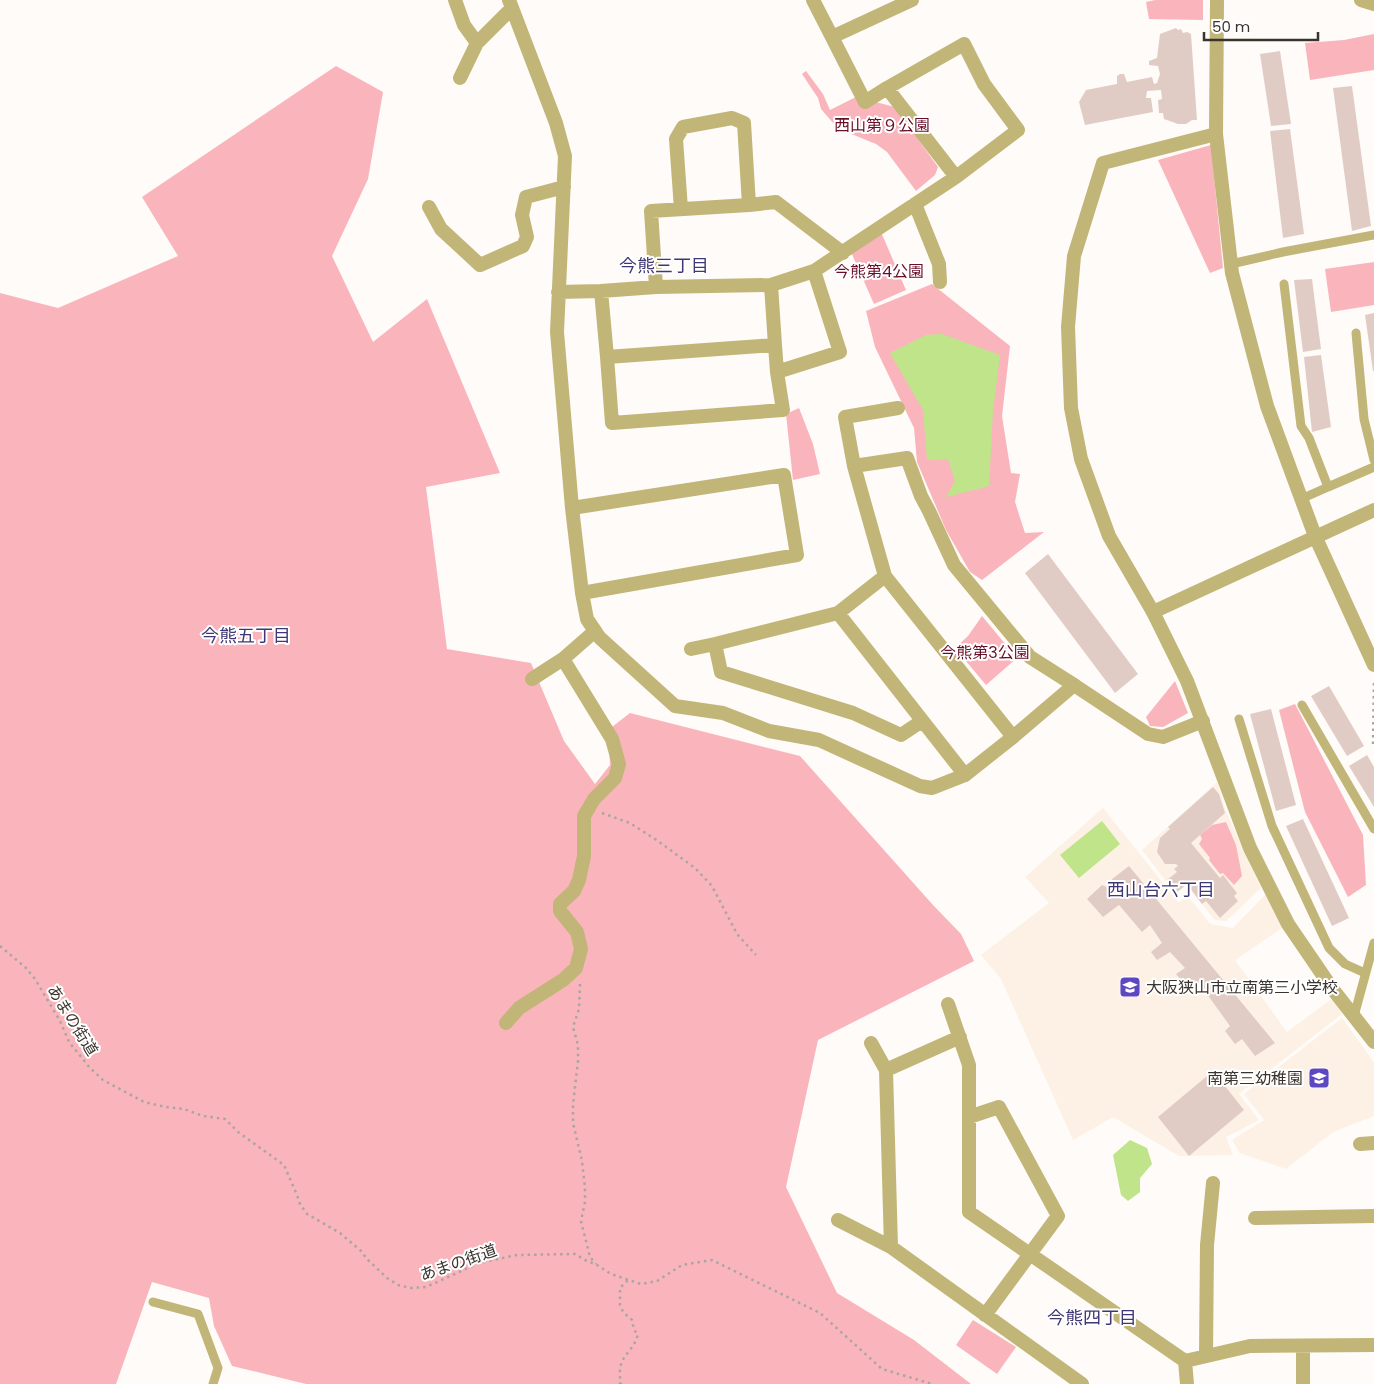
<svg xmlns="http://www.w3.org/2000/svg" width="1374" height="1384" viewBox="0 0 1374 1384" font-family="Poppins,'Noto Sans JP',sans-serif">
	<rect width="100%" height="100%" fill="#fefbf8"/>
	<path fill="#fcf1e4" d="M1217,782L1225,809L1261,888L1226,921L1215,920L1186,885L1176,894L1142,850Z
		M1103,808L1179,903L1187,895L1210,924L1233,928L1265,895L1288,924L1235,960L1287,1032L1337,995L1342,1014L1239,1094L1259,1120L1226,1137L1233,1155L1179,1156L1113,1117L1073,1140L1001,979L981,955L1049,903L1025,877Z
		M1342,1018L1374,1062V1116L1333,1132L1286,1169L1240,1153L1232,1140L1264,1120L1244,1094Z"/>
	<path fill="#fab5bc" d="M1155,0H1203V20L1149,19L1146,2Z
		M1374,34V70L1310,80L1305,43L1344,40Z
		M336,66L383,92L368,179L332,256L373,342L427,299L500,473L426,487L447,649L531,663L564,741L595,784L610,765L608,730L630,713L800,756L933,905L961,934L974,961L818,1040L786,1187L837,1293L914,1340L971,1384H306L232,1366L214,1326L209,1298L152,1282L116,1384H0V293L58,308L178,256L142,197Z
		M806,71L823,94L830,110L856,97L895,107L938,167L935,175L916,191L887,152L876,144L849,133L834,124L821,109L818,98L802,74Z
		M1211,145L1223,268L1210,273L1158,160Z
		M881,232L906,290L874,304L851,252Z
		M1374,262V305L1331,312L1325,269Z
		M932,284L1010,346L1002,416L1011,473L1020,474L1015,502L1025,533L1044,532L982,580L970,572L946,530L917,462L914,428L875,347L866,311Z
		M799,408L813,444L820,474L793,480L786,414Z
		M982,616L1017,658L986,685L955,648L968,636Z
		M1175,681L1188,713L1163,727L1150,726L1146,717Z
		M1295,704L1363,835L1366,885L1348,897L1305,812L1279,710Z
		M1226,822L1236,845L1242,876L1234,885L1223,873L1220,874L1209,860L1210,858L1199,844L1202,839L1200,835L1212,825Z
		M973,1320L1016,1347L997,1374L956,1345Z"/>
	<path fill="#bfe48a" d="M942,334L1000,355L993,411L989,486L946,497L955,481L948,459L927,460L923,410L890,353L926,335Z
		M1102,821L1120,844L1079,878L1060,855Z
		M1130,1140L1147,1148L1152,1164L1140,1178V1192L1128,1201L1121,1195L1113,1155Z"/>
	<path fill="#e1ccc5" d="M1176,28L1178,30L1181,29L1183,33L1187,32L1191,34L1197,120H1192L1186,124H1178L1164,119L1163,113H1159L1158,100L1162,99L1161,90L1147,91L1146,98H1151L1153,112L1085,125L1079,102L1086,90L1117,84V76L1120,74H1124L1127,82L1152,77L1154,84L1157,83L1160,74L1158,66L1149,65V61L1157,58L1160,34Z
		M1280,51L1291,124L1271,126L1260,54Z
		M1352,86L1371,226L1352,231L1333,88Z
		M1290,129L1304,234L1283,238L1270,131Z
		M1312,279L1321,349L1303,352L1294,280Z
		M1374,313V371H1373L1365,315Z
		M1321,355L1331,427L1312,432L1304,357Z
		M1048,554L1138,674L1115,693L1025,573Z
		M1329,686L1364,746L1347,756L1311,696Z
		M1271,709L1296,805L1276,811L1250,714Z
		M1367,755L1374,767V807L1349,766Z
		M1213,787L1219,794L1225,813L1191,843L1220,878L1223,875L1237,893L1234,896L1238,901L1220,918L1206,901L1202,904L1187,884L1177,892L1167,880L1177,872L1174,869L1178,866L1176,864H1165L1157,852L1160,838L1170,829L1168,827Z
		M1303,819L1349,918L1332,926L1286,826Z
		M1129,866L1275,1043L1255,1056L1242,1039L1235,1044L1225,1031L1230,1026L1199,983L1189,989L1176,974L1185,968L1170,952L1157,960L1151,952L1162,943L1150,925L1142,932L1119,905L1103,917L1087,899L1102,885L1109,888L1113,884L1112,879Z
		M1213,1071L1244,1110L1189,1156L1158,1117Z"/>
	<g fill="none" stroke-linecap="round" stroke-linejoin="round">
		<path stroke="#aaa5a1" stroke-width="2.5" stroke-dasharray="2.5 4" stroke-linecap="butt" d="M1373,744L1374,679
			M602,813L630,823L658,841L695,868L712,886L737,934L756,955
			M0,946L26,968L35,979L60,1021L69,1042L90,1068L103,1080L144,1102L166,1107L184,1109L203,1116L225,1119L238,1132L284,1165L297,1195L300,1204L307,1214L340,1233L361,1251L367,1259L387,1278L398,1285L411,1288L426,1287L479,1263L517,1255L575,1254L585,1260L597,1265L611,1274L641,1284L657,1281L682,1265L712,1260L820,1313L882,1369L932,1384
			M580,984L579,1009L573,1027L578,1045V1061L573,1105V1123L582,1161L585,1188V1202L581,1221L590,1257L596,1264
			M619,1384L621,1383C615,1355 633,1355 638,1334L634,1330L632,1320L623,1312L620,1305V1288L628,1280"/>
		<path stroke="#c1b577" stroke-width="9" d="M1231,264L1283,252L1374,235
			M1284,284L1301,426L1309,438L1328,487L1301,499
			M1356,333L1364,419L1374,460
			M1328,487L1374,467
			M1302,705L1374,829
			M1239,719L1272,826L1329,948L1345,964L1365,973
			M1354,1016L1374,943
			M153,1302L198,1314L218,1368L213,1384"/>
		<path stroke="#c1b577" stroke-width="14" d="M455,0L464,25L477,43
			M509,0L556,123L565,156L557,332L572,508L582,593L587,619L595,631L563,659L532,679
			M813,0L832,37
			M460,78L477,43L512,8
			M887,88L865,102L832,37L912,0
			M1216,134L1103,163L1074,256L1068,327L1071,408L1081,459L1109,536L1153,612L1187,681L1250,848L1288,924L1331,987L1374,1042
			M915,204L939,264L940,282
			M429,207L441,229L480,265L523,246L527,237L522,215L526,197L564,187
			M681,209L676,139L683,127L732,118L744,123L749,205
			M656,287L651,211L749,205L776,202L843,253
			M601,291L607,357L775,345L771,285
			M558,292L601,291L656,287L771,285L814,271L956,177L1018,130L984,84L964,44L887,88L956,177
			M607,357L612,423L783,410L777,372L775,345
			M777,372L840,352L814,271
			M898,408L845,417L854,466L907,458L921,496L929,511L954,565L1030,657L1074,685
			M854,466L885,576L1013,737
			M572,508L784,475L797,555L582,593
			M838,613L885,576
			M691,649L715,644
			M922,721L901,735L853,713L721,672L715,644L838,613L965,775
			M948,1004L969,1065V1212L1185,1361L1250,1346L1374,1345
			M506,1023L519,1008L563,980L576,968L581,949L577,932L560,911V904L574,891L579,880L584,856V816L594,799L615,778L619,764L612,739L563,659
			M871,1043L886,1070L891,1247L1082,1384
			M886,1070L960,1037
			M969,1117L999,1107L1058,1216L985,1315
			M1360,1144L1374,1143
			M1255,1218L1374,1216
			M838,1220L891,1247
			M1206,1356L1207,1245L1213,1183
			M1185,1361L1187,1384
			M1303,1384V1346"/>
		<path stroke="#c1b577" stroke-width="14" d="M1217,0L1216,134L1232,273L1267,406L1315,536L1374,665
			M1361,0L1374,4
			M1153,612L1374,510
			M595,631L600,638L675,706L723,713L769,731L819,740L920,786L932,788L965,775L1013,737L1074,685L1148,734L1163,737L1203,721"/>
	</g>
	<defs>
		<g id="school-square" transform="scale(1.125)"><rect x="-9" y="-9" width="18" height="18" rx="4" fill="#5d48c0" stroke="#fff"/><path d="M0-5L7-2L0 1L-7-2ZM-4 1L0 2.5L4 1V4Q0 6-4 4Z" fill="#fff"/></g>
	</defs>
	<g fill-rule="evenodd">
		<use href="#school-square" x="1130" y="987"/>
		<use href="#school-square" x="1319" y="1078"/>
	</g>
	<g text-anchor="middle" stroke-width="4" stroke-linejoin="round" paint-order="stroke">
		<g font-size="16" fill="#680e27" stroke="#fff">
			<text x="882" y="131">西山第９公園</text>
			<text x="879" y="277">今熊第4公園</text>
			<text x="985" y="658">今熊第3公園</text>
		</g>
		<g font-size="16" fill="#3a342e" stroke="#fff" text-anchor="start">
			<text x="1146" y="993">大阪狭山市立南第三小学校</text>
			<text x="1303" y="1084" text-anchor="end">南第三幼稚園</text>
		</g>
		<g font-size="16" fill="#3a342e" stroke="#fff">
			<text transform="translate(73 1020) rotate(58)" y="6">あまの街道</text>
			<text transform="translate(458 1262) rotate(-19)" y="6">あまの街道</text>
		</g>
		<g font-size="18" fill="#3f3874" stroke="#fff">
			<text x="664" y="272">今熊三丁目</text>
			<text x="246" y="642">今熊五丁目</text>
			<text x="1161" y="896">西山台六丁目</text>
			<text x="1092" y="1324">今熊四丁目</text>
		</g>
	</g>
	<path d="M1204 32v8h114v-8" fill="none" stroke="#3a342e" stroke-width="2.5"/>
	<text x="1212" y="32" font-size="15" fill="#3a342e" stroke="#ffffff" stroke-width="4" paint-order="stroke">50 m</text>
</svg>
